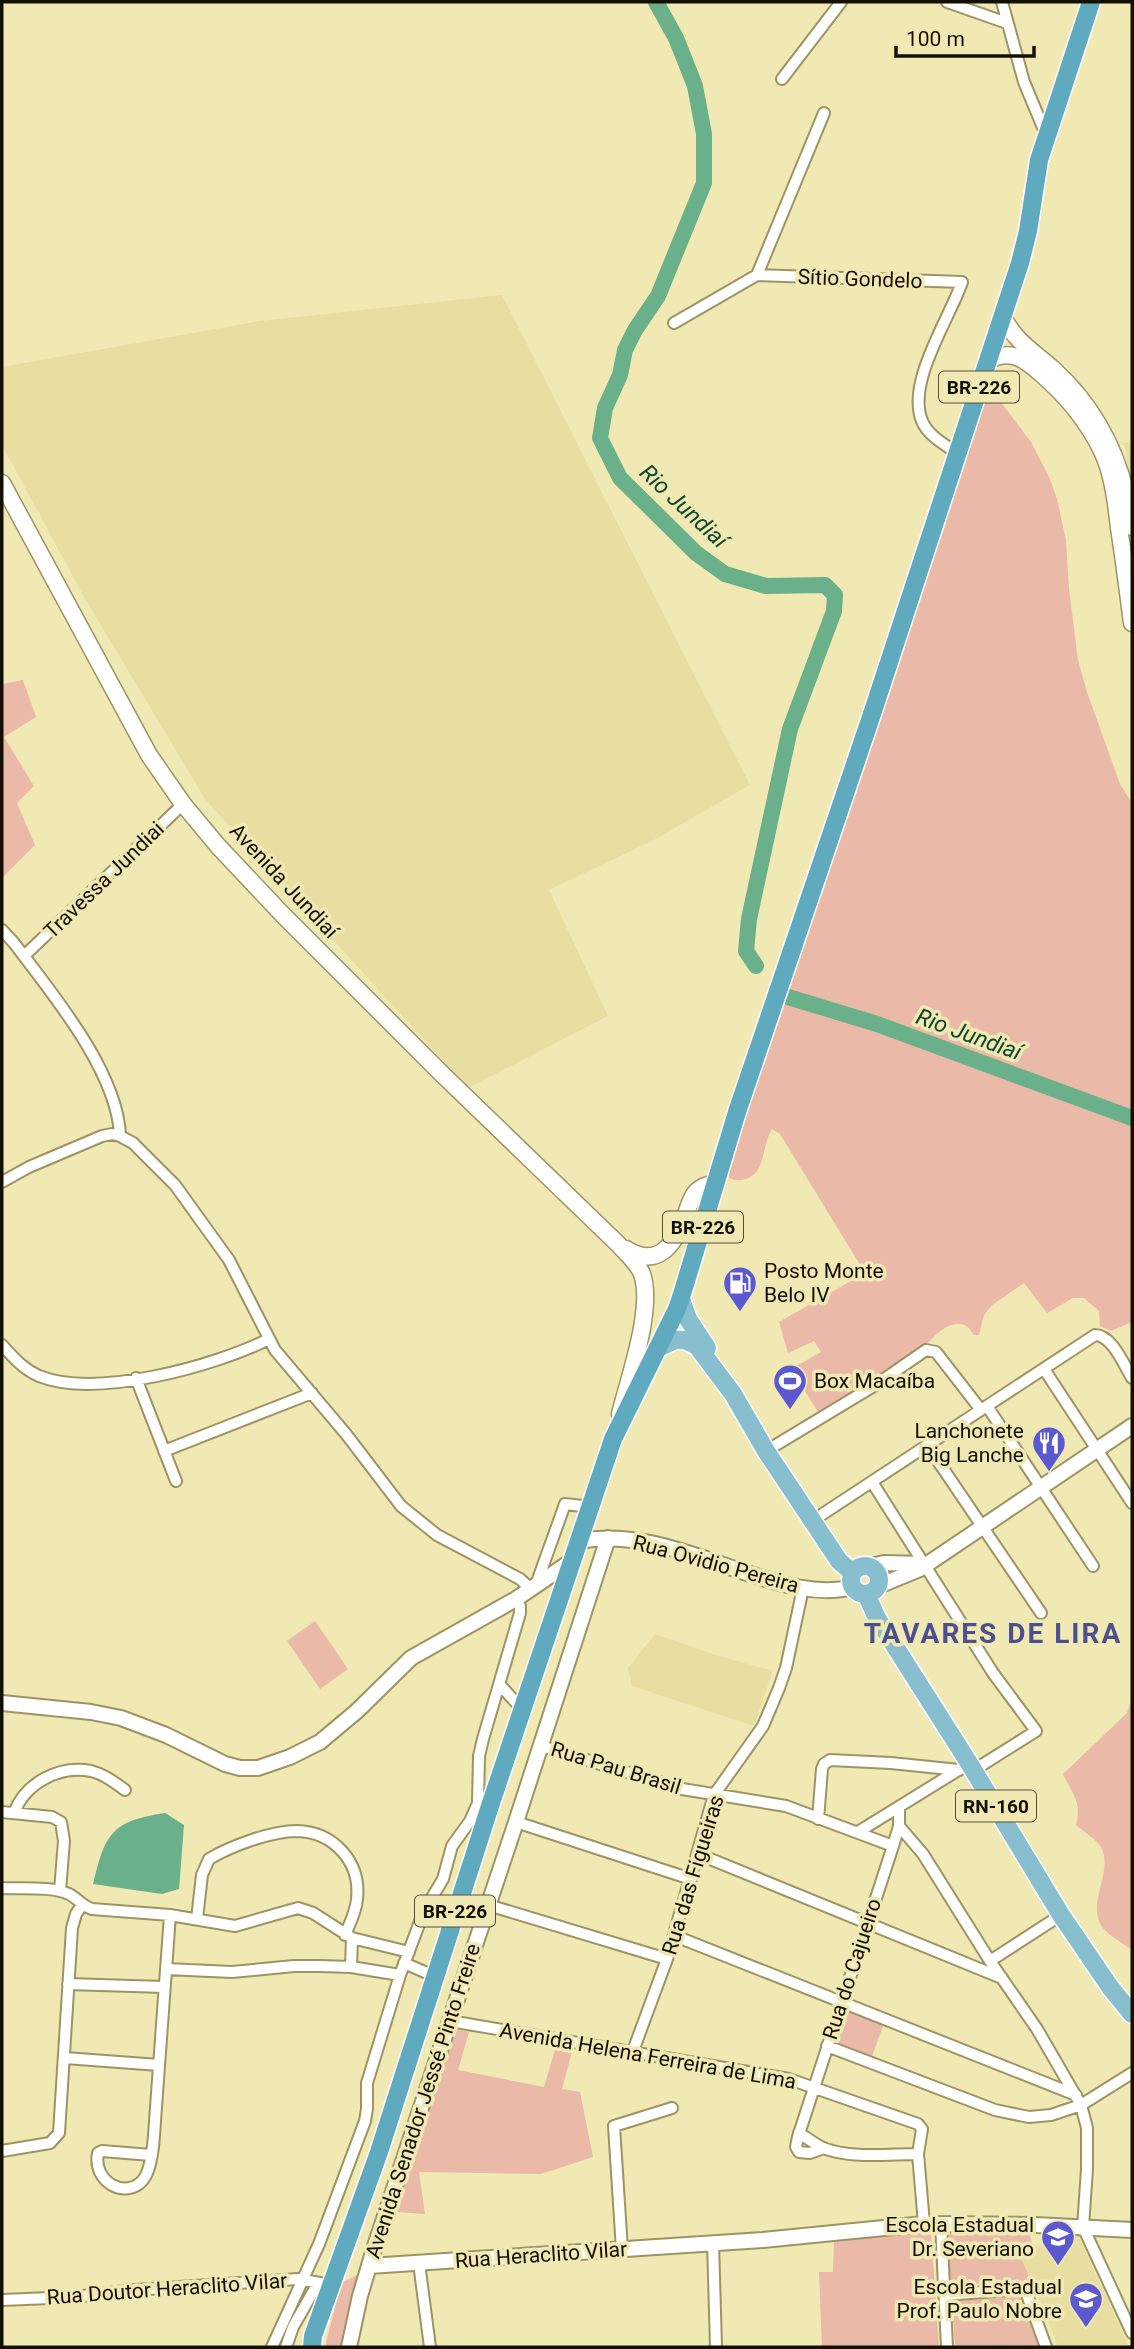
<svg xmlns="http://www.w3.org/2000/svg" width="1134" height="2349" viewBox="0 0 1134 2349" font-family="Roboto,sans-serif">
	<rect width="100%" height="100%" fill="#f1e9b4"/>
	<path fill="#e8dea2" d="M502,295L750,785L654,840L549,890L608,1016L468,1088L205,799L84,597L2,445V367L260,321Z
		M1132,441V489L1124,443Z
		M655,1634L719,1656L773,1671L754,1726L632,1686L628,1668Z
		M1059,2238H1079L1129,2347H1058L1044,2310L1018,2253Z"/>
	<path fill="#eab9a8" d="M973,389L995,397L1003,405L1031,442L1050,479L1057,499L1066,540L1069,589L1078,660L1087,692L1120,784L1132,803V1322L1111,1331L1100,1326L1099,1311L1084,1298H1073L1047,1313L1024,1283L992,1305L984,1315L979,1335H974C971,1332 970,1328 966,1326C950,1316 927,1342 920,1354L820,1415L791,1369L821,1352L814,1341L788,1353L779,1322L865,1273L780,1134L772,1129C761,1146 767,1177 741,1180C732,1181 727,1177 722,1170Z
		M23,680L36,717L4,737L34,786L17,803L35,845L2,878V684Z
		M315,1621L348,1669L320,1689L287,1641Z
		M1132,1699V1950C1123,1943 1109,1936 1102,1927C1086,1903 1114,1872 1101,1847C1096,1839 1084,1832 1076,1825C1082,1802 1073,1795 1063,1774L1127,1713Z
		M844,2008L884,2023L871,2059L833,2045Z
		M457,2030L469,2032L458,2070L544,2087L556,2046L573,2048L562,2089L580,2092L593,2157L541,2174L419,2172L425,2214L395,2212L454,2032Z
		M947,2231L1029,2234L1034,2247L1019,2253L1031,2281L951,2285Z
		M931,2232L939,2347H822L819,2272H833L834,2239Z
		M359,2274L341,2347H325L340,2287L343,2282Z
		M1020,2297L1040,2347H955L952,2301Z"/>
	<path fill="#69b08b" d="M165,1813L184,1825L179,1889L162,1894L93,1884C105,1833 112,1821 165,1813Z"/>
	<g fill="none" stroke-linecap="round" stroke-linejoin="round">
		<path stroke="#69b08b" stroke-width="16" d="M656,2L676,38L695,86L704,134V183L658,296L635,330L625,350L620,375L605,408L600,438L620,478L696,553L725,574L766,586L825,585L835,595L834,611L790,729L749,919L746,951L756,966
			M788,997L877,1024L1132,1118"/>
		<g stroke="#9c9462" stroke-width="14">
			<path id="minor" d="M947,2L1007,23
				M1002,2L1024,82L1047,137
				M782,79L841,2
				M757,275L962,282C950,318 906,382 922,421C928,436 946,445 958,454
				M674,323L757,275L824,113
				M2,930L14,943C51,992 118,1072 120,1136
				M24,956L183,804
				M2,1182L29,1167L102,1136L112,1134L120,1136L133,1143L175,1185L229,1260L275,1350L346,1434L401,1506L437,1535L520,1579L531,1589
				M2,1345C13,1357 23,1369 39,1376C96,1399 215,1366 269,1339
				M1044,1369L1132,1503
				M136,1378L176,1481
				M987,1406L1093,1566
				M927,1445L1041,1613
				M164,1451L312,1393
				M766,1451L877,1384L926,1350L936,1352L981,1410
				M872,1482L993,1673L1036,1731L974,1770
				M812,1521L1095,1335C1112,1335 1124,1365 1132,1378
				M536,1585L565,1504L591,1507
				M499,1684L522,1709
				M541,1746L682,1789L786,1806L893,1846
				M2,1812L52,1817L61,1822L64,1841L60,1891
				M14,1813C25,1783 59,1765 91,1771C104,1774 114,1782 125,1790
				M818,1819L822,1769L824,1764L830,1760L891,1763L959,1770
				M516,1822L691,1879
				M899,1826L923,1854L990,1961L1037,2029L1081,2105L1087,2128V2169L1083,2227L1132,2333
				M858,1832L960,1769
				M698,1854L1002,1978
				M2,1888C20,1889 53,1886 69,1894C77,1898 82,1906 92,1909L170,1915L235,1926L298,1908L313,1913L352,1938L409,1952
				M488,1905L667,1959
				M197,1919L202,1875L209,1859C231,1846 271,1831 297,1831C334,1832 361,1862 357,1899C356,1912 350,1923 345,1935
				M675,1936L1076,2095
				M990,1961L1061,1915
				M404,1963L434,1976
				M351,1967L352,1938
				M166,1969L232,1972L294,1966H320L351,1967L400,1975
				M68,1984L164,1987
				M450,2021L789,2079L918,2124L922,2129L918,2154L924,2224
				M827,2046L995,2110L1029,2117L1051,2115L1081,2105L1132,2073
				M633,2051L667,1959L714,1795L763,1726L779,1688L786,1668L803,1588
				M65,2058L159,2065
				M799,2133C807,2138 815,2144 823,2148C852,2159 888,2154 918,2154
				M824,2148L810,2153L799,2152L796,2147L798,2137L893,1846L899,1826V1809
				M2,2151L50,2143L59,2133L72,1928L76,1914L82,1905
				M151,2155L102,2151L98,2153C92,2182 126,2200 143,2180C153,2168 154,2136 155,2121L170,1915
				M941,2224L947,2347
				M713,2242L716,2347
				M622,2250L614,2126L672,2108
				M419,2263L430,2347
				M944,2295L1025,2289L1046,2347
				M2,2300L74,2297L135,2290L298,2279L331,2285
				M272,2347L319,2244L365,2121L367,2109V2083L400,1975L424,1911L443,1879L452,1846L470,1821L478,1803L479,1756L483,1739L520,1613V1606L516,1599
				M286,2347L293,2327L318,2283"/>
		</g>
		<g stroke="#9c9462" stroke-width="18">
			<path id="tertiary" d="M580,1541C636,1530 695,1556 747,1573C780,1584 818,1596 853,1587
				M867,1567L884,1563L924,1564
				M876,1587L920,1569L1132,1426
				M2,1703L91,1712L121,1718L166,1735L225,1764L240,1768H258L290,1757L320,1742L357,1711L411,1658L516,1599L573,1560
				M369,2266L763,2240L924,2224L1035,2225L1132,2230
				M349,2347L360,2296L374,2249L516,1822L608,1538"/>
		</g>
		<g stroke="#9c9462" stroke-width="19">
			<path id="secondary" d="M1002,315C1015,342 1033,351 1054,370C1100,412 1124,465 1132,527
				M987,361C1009,349 1022,357 1039,372C1065,394 1087,420 1102,451C1113,474 1116,502 1119,528C1124,560 1128,592 1132,623
				M2,483L149,755L183,804L218,846L282,914L443,1075L618,1244C626,1253 638,1263 642,1274C654,1308 629,1378 620,1414
				M626,1249C658,1269 674,1245 685,1217C688,1209 690,1199 696,1192C702,1186 708,1185 715,1183"/>
		</g>
		<g stroke="#fff" stroke-width="21">
			<path id="primary" d="M681,1299L688,1319L707,1348
				M658,1348L675,1340H685L697,1346L733,1394L766,1451L839,1561L853,1573
				M851 1580a14 14 0 1 1 28 0a14 14 0 1 1-28 0Z
				M866,1594L877,1618L969,1763L1061,1915L1110,1987L1132,2014"/>
		</g>
		<g stroke="#fff" stroke-width="21">
			<path id="trunk" d="M312,2347L313,2336L379,2152L490,1806L613,1439L677,1309L683,1291L737,1112L872,714L1020,263L1028,231L1039,160L1091,2"/>
		</g>
		<use href="#minor" stroke="#fff" stroke-width="10"/>
		<use href="#tertiary" stroke="#fff" stroke-width="14"/>
		<use href="#secondary" stroke="#fff" stroke-width="16"/>
		<use href="#primary" stroke="#88bfcf" stroke-width="18"/>
		<use href="#trunk" stroke="#60aabf" stroke-width="18"/>
	</g>
	<defs>
		<g id="fuel-pin" transform="scale(1.75)"><path d="M0 17L-7.5 6A9.5 9.5 0 1 1 7.5 6Z" fill="#5c58d0" stroke="#f1e9b4"/><path d="M-5.5-6h7V0h2V4h1.3V-2.5L3-4.5l.8-.8L6-3V5H2.5V1h-1V6h-7ZM-4.2-4.7v3.2H.2V-4.7Z" fill="#fff"/></g>
		<g id="stadium-pin" transform="scale(1.75)"><path d="M0 17L-7.5 6A9.5 9.5 0 1 1 7.5 6Z" fill="#5c58d0" stroke="#f1e9b4"/><path d="M0-5a6.5 5 0 1 0 0 10a6.5 5 0 1 0 0-10ZM-3.5-1.8h7v3.6h-7Z" fill="#fff"/></g>
		<g id="restaurant-pin" transform="scale(1.75)"><path d="M0 17L-7.5 6A9.5 9.5 0 1 1 7.5 6Z" fill="#5c58d0" stroke="#f1e9b4"/><path d="M-5-6h1v4h1v-4h1v4h1v-4h1v5L-1.5 .5V6h-2V.5L-5-1ZM5-6V6H3V1.5H1.5Q1.5-4 5-6Z" fill="#fff"/></g>
		<g id="school-pin" transform="scale(1.75)"><path d="M0 17L-7.5 6A9.5 9.5 0 1 1 7.5 6Z" fill="#5c58d0" stroke="#f1e9b4"/><path d="M0-5L7-2L0 1L-7-2ZM-4 1L0 2.5L4 1V4Q0 6-4 4Z" fill="#fff"/></g>
	</defs>
	<g fill-rule="evenodd">
		<use href="#fuel-pin" x="740" y="1283"/>
		<use href="#stadium-pin" x="790" y="1381"/>
		<use href="#restaurant-pin" x="1049" y="1443"/>
		<use href="#school-pin" x="1058" y="2237"/>
		<use href="#school-pin" x="1086" y="2299"/>
	</g>
	<g text-anchor="middle" stroke-width="7" stroke-linejoin="round" paint-order="stroke">
		<g fill="#f1e9b4" stroke="#565137" stroke-width="2">
			<rect x="939" y="371.5" width="80" height="31" rx="5"/>
			<rect x="663" y="1211.5" width="80" height="31" rx="5"/>
			<rect x="956" y="1790.5" width="80" height="31" rx="5"/>
			<rect x="415" y="1895.5" width="80" height="31" rx="5"/>
		</g>
		<g font-size="19" font-weight="bold" fill="#141001">
			<text x="979" y="394">BR-226</text>
			<text x="703" y="1234">BR-226</text>
			<text x="996" y="1813">RN-160</text>
			<text x="455" y="1918">BR-226</text>
		</g>
		<g font-size="21" fill="#141001" stroke="#f1e9b4">
			<text transform="translate(860 279) rotate(2)" y="7">Sítio Gondelo</text>
			<text transform="translate(104 880) rotate(-44)" y="7">Travessa Jundiai</text>
			<text transform="translate(284 881) rotate(47)" y="7">Avenida Jundiaí</text>
			<text transform="translate(716 1564) rotate(15)" y="7">Rua Ovidio Pereira</text>
			<text transform="translate(616 1768) rotate(17)" y="7">Rua Pau Brasil</text>
			<text transform="translate(693 1875) rotate(-73)" y="7">Rua das Figueiras</text>
			<text transform="translate(852 1969) rotate(-72)" y="7">Rua do Cajueiro</text>
			<text transform="translate(648 2056) rotate(10)" y="7">Avenida Helena Ferreira de Lima</text>
			<text transform="translate(423 2101) rotate(-72)" y="7">Avenida Senador Jessé Pinto Freire</text>
			<text transform="translate(541 2255) rotate(-4)" y="7">Rua Heraclito Vilar</text>
			<text transform="translate(167 2289) rotate(-4)" y="7">Rua Doutor Heraclito Vilar</text>
		</g>
		<g font-size="21" fill="#141001" stroke="#f1e9b4" text-anchor="end">
			<text x="764" y="1278" text-anchor="start">Posto Monte<tspan x="764" dy="24">Belo IV</tspan></text>
			<text x="814" y="1388" text-anchor="start">Box Macaíba</text>
			<text x="1024" y="1438">Lanchonete<tspan x="1024" dy="24">Big Lanche</tspan></text>
			<text x="1034" y="2232">Escola Estadual<tspan x="1034" dy="24">Dr. Severiano</tspan></text>
			<text x="1062" y="2294">Escola Estadual<tspan x="1062" dy="24">Prof. Paulo Nobre</tspan></text>
		</g>
		<g font-size="23" font-style="italic" fill="#0d472e" stroke="#f1e9b4">
			<text transform="translate(684 506) rotate(43)" y="8">Rio Jundiaí</text>
			<text transform="translate(969 1034) rotate(20)" y="8">Rio Jundiaí</text>
		</g>
		<g font-size="28" font-weight="bold" letter-spacing="2" fill="#4d508e" stroke="#f1e9b4">
			<text x="993" y="1643">TAVARES DE LIRA</text>
		</g>
	</g>
	<rect width="1134" height="2349" fill="none" stroke="#141001" stroke-width="7"/>
	<path d="M896 46v10h138v-10" fill="none" stroke="#141001" stroke-width="3.5"/>
	<text x="906" y="46" font-size="21" fill="#141001" stroke="#f1e9b4" stroke-width="5" paint-order="stroke">100 m</text>
</svg>
